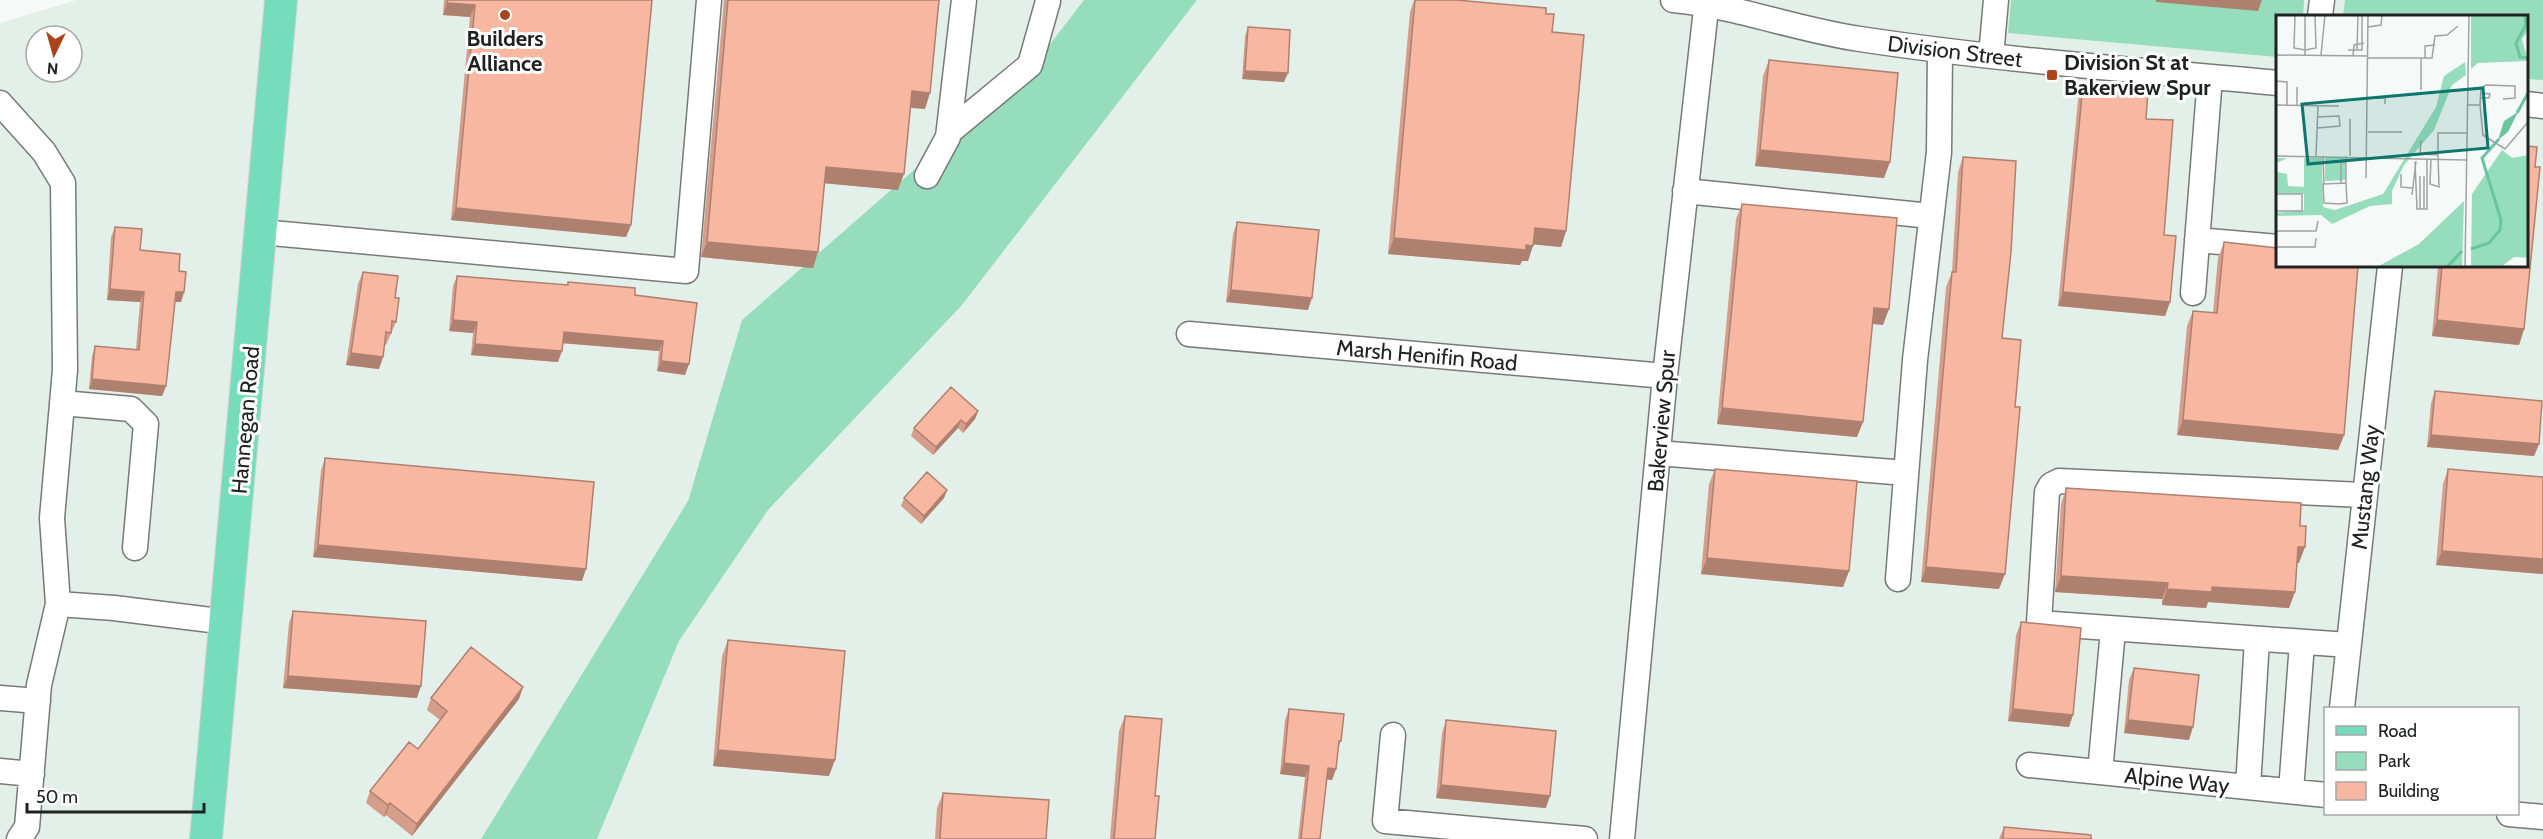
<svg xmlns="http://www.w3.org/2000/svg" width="2543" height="839" viewBox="0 0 2543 839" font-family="Cabin,sans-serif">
	<rect width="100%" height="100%" fill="#f5f9f7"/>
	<path fill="#e3efe9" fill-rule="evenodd" d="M77,0H1084L1033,65L742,320L688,501L481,839H0V23ZM36,36H72V72H36Z
		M1197,0H2543V839H597L679,641L768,510L962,305ZM2278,16H2526V266H2278ZM2326,708H2518V814H2326Z"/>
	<path fill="#96ddbd" d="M1084,0H1197L962,305L768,510L679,641L597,839H481L688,501L742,320L1033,66Z
		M2011,0H2304L2303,16H2278L2277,57L2008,33Z
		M2345,0H2543V80L2527,79L2526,16H2343Z"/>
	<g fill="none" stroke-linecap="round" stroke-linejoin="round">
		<g stroke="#777a79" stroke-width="27">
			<path id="minor" d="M1673,0C1737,6 1797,30 1860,39C1998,60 2138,70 2278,83
				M2320,16L2322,0
				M1991,56L1996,0
				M0,103L44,152L63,183L65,370L52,518L58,604
				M2526,104L2543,106
				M949,132L1030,65L1048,1
				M927,176L948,137L964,0
				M1685,191L1931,216
				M261,232L686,271L709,0
				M2197,240L2278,247
				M2193,293L2210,77
				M1189,334L1665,376
				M62,403L131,409L146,424L135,548
				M1658,453L1906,473
				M1898,579L1915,360L1939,152L1940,51
				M2348,645L2039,623L2047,492L2051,485L2059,481L2363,495
				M0,698L38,701
				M2342,708L2390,266
				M1393,735L1385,821L1585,839
				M2029,765L2326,795
				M0,771L32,774
				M2100,772L2113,630
				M2248,787L2257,640
				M2291,791L2302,643
				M2509,814L2543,817
				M19,839L27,827L39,685L58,604L114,608L227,622
				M1622,839L1665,376L1707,0"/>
		</g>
		<g stroke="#d2d3d3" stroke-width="34">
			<path id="major" d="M206,839L281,0"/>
		</g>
		<use href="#minor" stroke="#fff" stroke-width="24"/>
		<use href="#major" stroke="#75dcbc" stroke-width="32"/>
	</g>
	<path fill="#d59d8a" d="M444,0H652L631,225L626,237L451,220L470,17L443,15Z
		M724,0H939L925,109L910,108L898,190L825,183L813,268L701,257Z
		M1414,0H1456L1546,14L1552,32L1566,231L1561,247L1533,244L1528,261H1522L1520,265L1388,254L1410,12Z
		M1248,27L1284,82L1242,79L1245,36Z
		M1769,60L1884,178L1755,166L1763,76Z
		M2083,85L2146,119L2164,235L2170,302L2165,316L2058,306L2078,100Z
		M1963,157L2002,338L1999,589L1921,582L1946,287L1952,272L1958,172Z
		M2535,167L2524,329L2519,345L2432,336L2438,266H2526Z
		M1742,204L1883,325L1872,324L1857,437L1717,424L1736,219Z
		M1237,222L1308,310L1226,302L1233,234Z
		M115,227L140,250L179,271L184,292L181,302H175L166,386L162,396L89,389L92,356L95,346L136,349L140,302L107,300L111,237Z
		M2224,242L2344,435L2338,450L2177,435L2187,326L2193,311L2213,313L2218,258Z
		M363,272L395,298L396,322L386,345H384L379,369L346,365L358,284Z
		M457,276L567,285L568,282L635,295L685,375L657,371L659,351L563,343L558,362L471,355L473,333L449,331L453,286Z
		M2435,391L2539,444L2534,456L2427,447L2431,403Z
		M978,411L975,419L963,433L958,428L933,455L911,436L914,428Z
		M325,458L582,581L313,557L321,470Z
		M1715,469L1849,571L1843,587L1701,574L1709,484Z
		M2448,469L2543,477V574L2436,565L2443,484Z
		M2066,488L2300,526L2299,563H2297L2289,608L2208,602L2206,608L2162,605V599L2055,592L2061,504Z
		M947,490L944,498L921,524L901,506L904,498Z
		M293,611L417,698L283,688L289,623Z
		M2021,622L2069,727L2008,721L2016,635Z
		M728,640L829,776L713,766L722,656Z
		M2134,668L2189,740L2124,733L2129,680Z
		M431,698L519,699L412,836L386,815L384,817L366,803L370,791L418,749L440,720L427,710Z
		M1289,709L1341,741L1338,749L1336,769L1332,780L1327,779L1320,839H1298L1305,777L1280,774L1285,720Z
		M1125,716L1155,796V839H1110L1119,731Z
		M1446,720L1546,808L1436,798L1442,733Z
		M943,793L1046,839H935L937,808Z
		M2004,827L2091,839H1999Z"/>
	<path fill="#ae8070" d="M2156,0H2262L2258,11L2156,2Z
		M447,3L475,5L470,17L443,15Z
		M1245,71L1288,73L1284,82L1242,79Z
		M912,91L930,93L925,109L906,107Z
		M1760,150L1890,162L1884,178L1755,166Z
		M826,167L904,174L898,190L821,183Z
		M456,208L631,225L626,237L451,220Z
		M1535,228L1566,231L1561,247L1529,244Z
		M1394,238L1526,245L1533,246L1528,261H1522L1520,265L1388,254Z
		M707,242L818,252L813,268L701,257Z
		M110,289L144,292L140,302L107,300Z
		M1231,290L1312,298L1308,310L1226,302Z
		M176,292H184L181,302H173Z
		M2063,292L2170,302L2165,316L2058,306Z
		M1874,308L1889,309L1883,325L1868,323Z
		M453,320L477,322L473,333L449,331Z
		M2437,320L2524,329L2519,345L2432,336Z
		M564,332L663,341L659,351L560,343Z
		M475,344L562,351L558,362L471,355Z
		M351,353L383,357L379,369L346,365Z
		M661,361L689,364L685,375L657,371Z
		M92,379L166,386L162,396L89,389Z
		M1722,408L1863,422L1857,437L1717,424Z
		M978,411L975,419L963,433L966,424Z
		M961,420L958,428L933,455L936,447Z
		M2183,420L2344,435L2338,450L2177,435Z
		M2431,435L2539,444L2534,456L2427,447Z
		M947,490L944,498L921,524L924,516Z
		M318,545L586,569L582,581L313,557Z
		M2298,547H2305L2299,563H2292Z
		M2442,551L2543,559V574L2436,565Z
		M1707,558L1849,571L1843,587L1701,574Z
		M1926,567L2005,574L1999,589L1921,582Z
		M2061,576L2168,583L2162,599L2055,592Z
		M2212,587L2295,592L2289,608L2208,602L2206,608L2162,605L2167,589Z
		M288,676L421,686L417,698L283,688Z
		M523,687L519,699L412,836L417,824Z
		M2013,709L2073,715L2069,727L2008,721Z
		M2128,720L2193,727L2189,740L2124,733Z
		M718,750L835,760L829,776L713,766Z
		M1284,763L1309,766L1305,777L1280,774Z
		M1328,768L1336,769L1332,780L1324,779Z
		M1441,785L1550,796L1546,808L1436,798Z
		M390,803L386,815L384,817L388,805Z"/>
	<path fill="#f8b7a0" stroke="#ae8070" stroke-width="1.5" d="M447,0H652L631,225L456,208L475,5L447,3Z
		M728,0H939L930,93L912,91L904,174L826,167L818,252L707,242Z
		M1415,0H1456L1546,8V14H1554L1552,32L1584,35L1566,231L1535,228L1533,246L1526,245V250L1394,238Z
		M1248,27L1290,30L1288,73L1245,71Z
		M1769,60L1898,73L1890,162L1760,150Z
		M2083,85L2148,91L2146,119L2173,120L2164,235L2176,236L2170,302L2063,292Z
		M2526,146L2537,147L2535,167H2540L2524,329L2437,320L2442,266H2526Z
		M1963,157L2016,161L2011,252L2002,338L2021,340L2015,407H2020L2005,574L1926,567L1952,272H1956Z
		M1742,204L1897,218L1889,309L1874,308L1863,422L1722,408Z
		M1237,222L1319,230L1312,298L1231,290Z
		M115,227L142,229L140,250L180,254L179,271L186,272L184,292H176L166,386L92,379L95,346L139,350L144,292L110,289Z
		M2224,242L2277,248V266H2358L2344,435L2183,420L2193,311L2217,313Z
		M363,272L398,276L395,298H399L396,322L392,321L391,333L386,332L383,357L351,353Z
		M457,276L568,285V282L635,288V295L697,303L689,364L661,361L663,341L564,332L562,351L475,344L477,322L453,320Z
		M951,387L978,411L966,424L961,420L936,447L914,428Z
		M2435,391L2542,401L2539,444L2431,435Z
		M325,458L594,482L586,569L318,545Z
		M1715,469L1857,481L1849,571L1707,558Z
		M2448,469L2543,477V559L2442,551Z
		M927,472L947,490L924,516L904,498Z
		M2066,488L2301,503L2300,526H2306L2305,547H2298L2295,592L2212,587V592L2167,589L2168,583L2061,576Z
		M293,611L426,621L421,686L288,676Z
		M2021,622L2081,628L2073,715L2013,709Z
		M728,640L845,651L835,760L718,750Z
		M471,647L523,687L417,824L390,803L388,805L370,791L409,742L418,749L447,711L431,698Z
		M2134,668L2199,675L2193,727L2128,720Z
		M1289,709L1344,714L1341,741H1339L1336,769L1328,768L1320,839H1301L1309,766L1284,763Z
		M1125,716L1162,719L1155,796H1159L1155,839H1114Z
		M1446,720L1556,731L1550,796L1441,785Z
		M943,793L1049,800L1046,839H940Z
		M2004,827L2091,835V839H2003Z"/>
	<g fill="#aa441c" stroke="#fff" stroke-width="2">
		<circle cx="505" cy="15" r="6"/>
		<rect x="2046" y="69" width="12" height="12" rx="3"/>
	</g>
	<g text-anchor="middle" stroke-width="6" stroke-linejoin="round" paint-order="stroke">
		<g font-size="22" font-weight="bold" fill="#202221" stroke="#fff">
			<text x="505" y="46">Builders<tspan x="505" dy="25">Alliance</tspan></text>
			<text x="2064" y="70" text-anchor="start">Division St at<tspan x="2064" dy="25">Bakerview Spur</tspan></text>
		</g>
		<g font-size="22" fill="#202221" stroke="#fff">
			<text transform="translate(1955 51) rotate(7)" y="8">Division Street</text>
			<text transform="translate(1427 355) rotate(5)" y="8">Marsh Henifin Road</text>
			<text transform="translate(245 420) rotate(-85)" y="8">Hannegan Road</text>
			<text transform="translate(1661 421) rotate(-85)" y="8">Bakerview Spur</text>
			<text transform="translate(2365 487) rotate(-84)" y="8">Mustang Way</text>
			<text transform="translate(2177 780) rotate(6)" y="8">Alpine Way</text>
		</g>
	</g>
	<g transform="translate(2276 15)">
		<rect width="252" height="252" fill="#f5f9f7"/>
		<path d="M195,0H252V16L246,24L252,46L202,48L195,54ZM189,47L190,60L176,70L158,115L128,150L116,176V189L94,191L56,209L45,200L0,201V198L28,195V179L0,178V143H11L1,148V157L11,159L12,171L28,172V143H46L47,192L59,195L107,179L160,92L168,61ZM226,135L236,143L252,140V243L238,242L225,252H195L196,179ZM49,143H69L70,165L49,166ZM188,186L186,252H101L143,229Z" fill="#96ddbd"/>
		<path d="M242,97L232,117L222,125L228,106Z" fill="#6ac49e"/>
		<path fill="none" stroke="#6ac49e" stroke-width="3" d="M249,0L250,10L240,28L244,42L252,43M241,98L252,78M195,234L213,228L224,215L225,205L206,143L223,124M171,252L186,236"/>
		<path fill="none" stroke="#a0a3a1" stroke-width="1.5" d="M19,0L18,33L29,35L40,33L39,0M92,12L105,10L106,0M81,34L82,0M72,35H86V0M0,40L91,41M29,40V0M45,40L49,0M77,41L78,30L88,28M92,43H156L159,21L171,20L182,11M149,43V31L159,30M145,44V75M0,66L11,67V91M205,78L214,79L213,83H205M92,83H109V89M0,90L63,91M192,90H204L205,74L210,70L239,71V83L227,84M204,90L207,120L229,134L252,107M21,91V72M74,104V141M41,113L64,111L63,101L41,102M92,117H126M145,126L144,139L162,140V118H191M0,141L190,145M40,141L42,91M47,141L48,169L70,168V141M155,144L154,169L163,172L162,140M139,147L141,194H151V144M125,159V172L136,173M144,161V194M90,163L92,0M47,168L48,188L63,189L71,188L70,168M65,168V147H70M0,179H26V196H0V193M136,180L140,146M148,194V161M0,216H40L42,206M0,232H39L40,223M189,252L193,0"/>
		<path fill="#0f766e" fill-opacity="0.15" stroke="#0f766e" stroke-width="3" d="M207,73L212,133L32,149L26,89Z"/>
		<rect width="252" height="252" fill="none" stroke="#202221" stroke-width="3"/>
	</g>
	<rect x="2324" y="707" width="195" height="108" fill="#ffffff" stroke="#a6a7a6" stroke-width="1.5"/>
	<rect x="2336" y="726" width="30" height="9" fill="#75dcbc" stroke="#a6a7a6" stroke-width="1.5"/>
	<text x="2378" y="737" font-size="18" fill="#202221">Road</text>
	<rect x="2336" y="752" width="30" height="18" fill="#96ddbd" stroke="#a6a7a6" stroke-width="1.5"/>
	<text x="2378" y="767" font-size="18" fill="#202221">Park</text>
	<rect x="2336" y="782" width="30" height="18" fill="#f8b7a0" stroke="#a6a7a6" stroke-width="1.5"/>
	<text x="2378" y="797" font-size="18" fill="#202221">Building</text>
	<g transform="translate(54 54) rotate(185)"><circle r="28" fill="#ffffff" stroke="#a6a7a6" stroke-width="1.5"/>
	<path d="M0-4.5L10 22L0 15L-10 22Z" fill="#aa441c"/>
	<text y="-9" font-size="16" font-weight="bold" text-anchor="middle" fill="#202221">N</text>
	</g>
	<path d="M27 803v9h177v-9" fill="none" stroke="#202221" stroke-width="3"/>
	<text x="36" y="803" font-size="18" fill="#202221" stroke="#ffffff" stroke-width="4.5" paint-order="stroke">50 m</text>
</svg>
